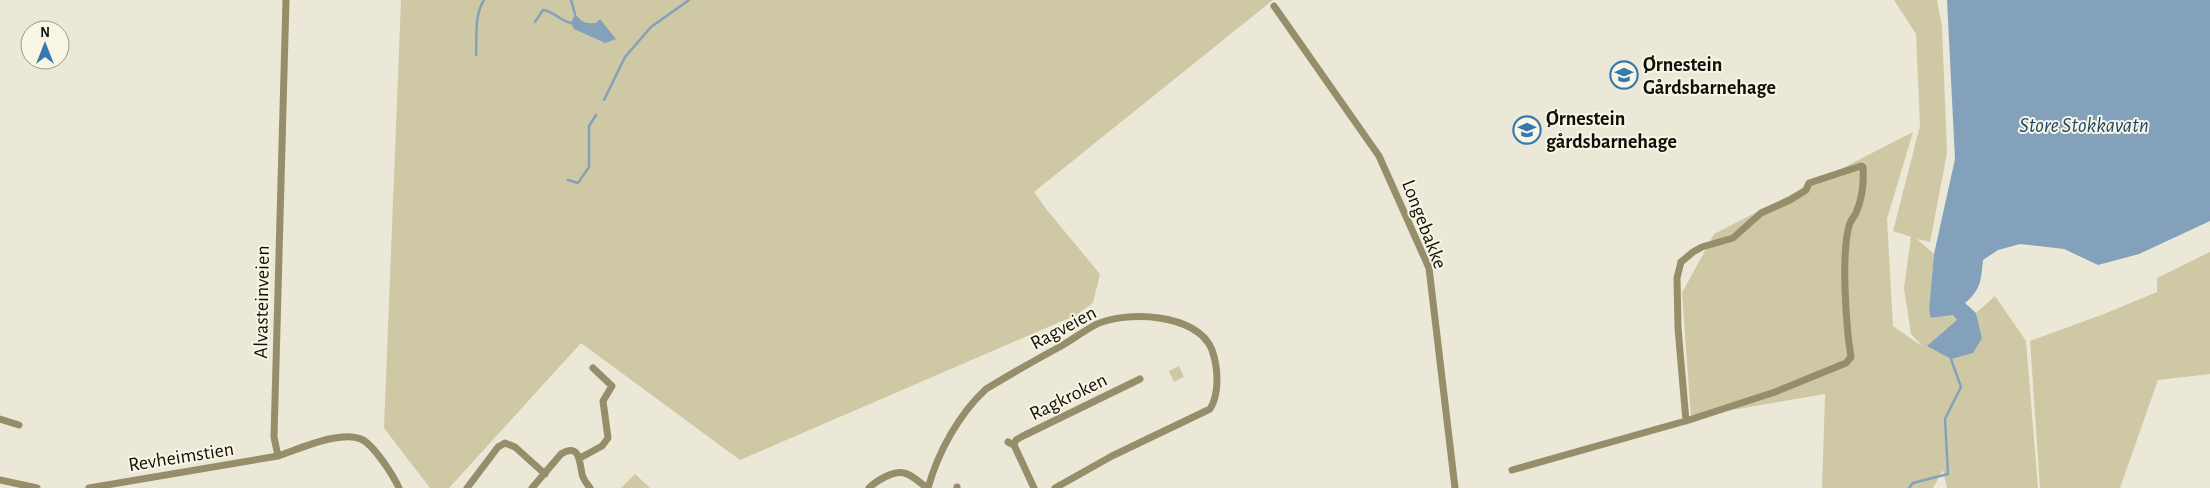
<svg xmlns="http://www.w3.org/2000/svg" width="2210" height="488" viewBox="0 0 2210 488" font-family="'Alegreya Sans',sans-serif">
	<rect width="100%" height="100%" fill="#ebe8d7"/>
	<path fill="#cfc8a5" d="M401,0H1273L1034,192L1047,210L1100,274L1093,303L1076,315L740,460L581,343L449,488H430L384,428Z
		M1894,0H1937L1942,27L1947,153L1930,242L1917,239L1934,254L1929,310L1932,318L1953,315L1957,320L1982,338L1976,313L1995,296L2026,341L2038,488H1947L1943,470L1933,488H1822L1825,394L1691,417L1682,293L1714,234L1913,132L1887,219L1893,326L1923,347L1911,334L1904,288L1911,237L1893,231L1920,126L1916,34Z
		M2210,252V374L2158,380L2120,488H2040L2030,341L2104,314L2157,292V278Z
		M1179,366L1184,377L1174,382L1169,371Z
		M635,474L650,488H621Z"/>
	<path fill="#83a1bb" d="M1947,0H2210V221L2139,254L2098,265L2064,249L2020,244L1998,250L1983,260C1981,280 1981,290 1965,303L1976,313L1982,338L1973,353L1951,359L1927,346L1957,320L1953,315L1931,318L1929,310L1934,254L1955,159Z
		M575,14C582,22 585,24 596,23L600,19L616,39L605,43L574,29L571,23Z"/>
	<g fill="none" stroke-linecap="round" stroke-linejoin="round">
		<path stroke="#83a1bb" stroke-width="2.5" d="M571,0L575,14
			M535,22L543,10C554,11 560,21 571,23
			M476,55C477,38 474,15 484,0
			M604,100L625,57L651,27L689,0
			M568,180L578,183L589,167V126L596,115
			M1909,488L1913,483L1948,474L1945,419L1961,387L1951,359"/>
		<path stroke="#968e6b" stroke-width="7" d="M286,0L274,437L278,456C299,449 340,430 361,439C374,445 393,475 399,488
			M1274,6L1379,156L1429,268L1455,488
			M0,419L19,425
			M1008,442L1014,445L1016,440L1023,436L1140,379
			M1014,445L1034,488
			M580,458L602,446L608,438L603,401L612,386L593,368
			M1512,470L1689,420L1775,392L1846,363L1851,357C1846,327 1841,255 1849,226C1850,221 1854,217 1856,213C1862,199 1864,182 1863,167L1861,166L1809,183L1806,190L1790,200L1761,213L1733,238L1702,247L1693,252L1681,262L1677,278L1678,328L1686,421
			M0,480L37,488
			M89,488L278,456
			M467,488L498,447L505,443L515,447L545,474
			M532,488L561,454C582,441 579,467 583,477C585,482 588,485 590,488
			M869,488C876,481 894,470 904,473C913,475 920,483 927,488
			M928,488C938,452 959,414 986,389C1011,374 1037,359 1063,345C1073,339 1084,331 1095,325C1125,310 1198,313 1212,350C1218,367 1220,393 1210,409L1112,456L1055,488
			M957,488V487"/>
	</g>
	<defs>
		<g id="school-ring" transform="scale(1.4375)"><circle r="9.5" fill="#f9f5e4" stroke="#3579af" stroke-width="1.5"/><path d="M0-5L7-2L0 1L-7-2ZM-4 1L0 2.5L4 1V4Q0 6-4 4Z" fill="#3579af"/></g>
	</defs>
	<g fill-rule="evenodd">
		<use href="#school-ring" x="1624" y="75"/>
		<use href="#school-ring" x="1527" y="130"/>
	</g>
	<g text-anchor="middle" stroke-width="4" stroke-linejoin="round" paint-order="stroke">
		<g font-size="20" font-weight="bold" fill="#110f0a" stroke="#f9f5e4" text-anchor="start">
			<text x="1643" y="71">Ørnestein<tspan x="1643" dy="23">Gårdsbarnehage</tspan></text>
			<text x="1546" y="125">Ørnestein<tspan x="1546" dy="23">gårdsbarnehage</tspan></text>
		</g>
		<g font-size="20" fill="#110f0a" stroke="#f9f5e4">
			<text transform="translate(1425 224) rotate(69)" y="7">Longebakke</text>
			<text transform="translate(261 302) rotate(-89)" y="7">Alvasteinveien</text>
			<text transform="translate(1063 327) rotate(-28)" y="7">Ragveien</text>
			<text transform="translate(1068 396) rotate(-26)" y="7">Ragkroken</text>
			<text transform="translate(181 456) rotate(-9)" y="7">Revheimstien</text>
		</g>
		<g font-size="21" font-style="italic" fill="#19496e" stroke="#f9f5e4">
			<text x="2084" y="132">Store Stokkavatn</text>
		</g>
	</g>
	<g transform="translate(45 45)"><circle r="24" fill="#f9f5e4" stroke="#9c998d"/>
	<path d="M0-4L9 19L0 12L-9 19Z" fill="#3579af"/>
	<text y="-8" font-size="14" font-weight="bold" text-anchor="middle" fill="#110f0a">N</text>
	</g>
</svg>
